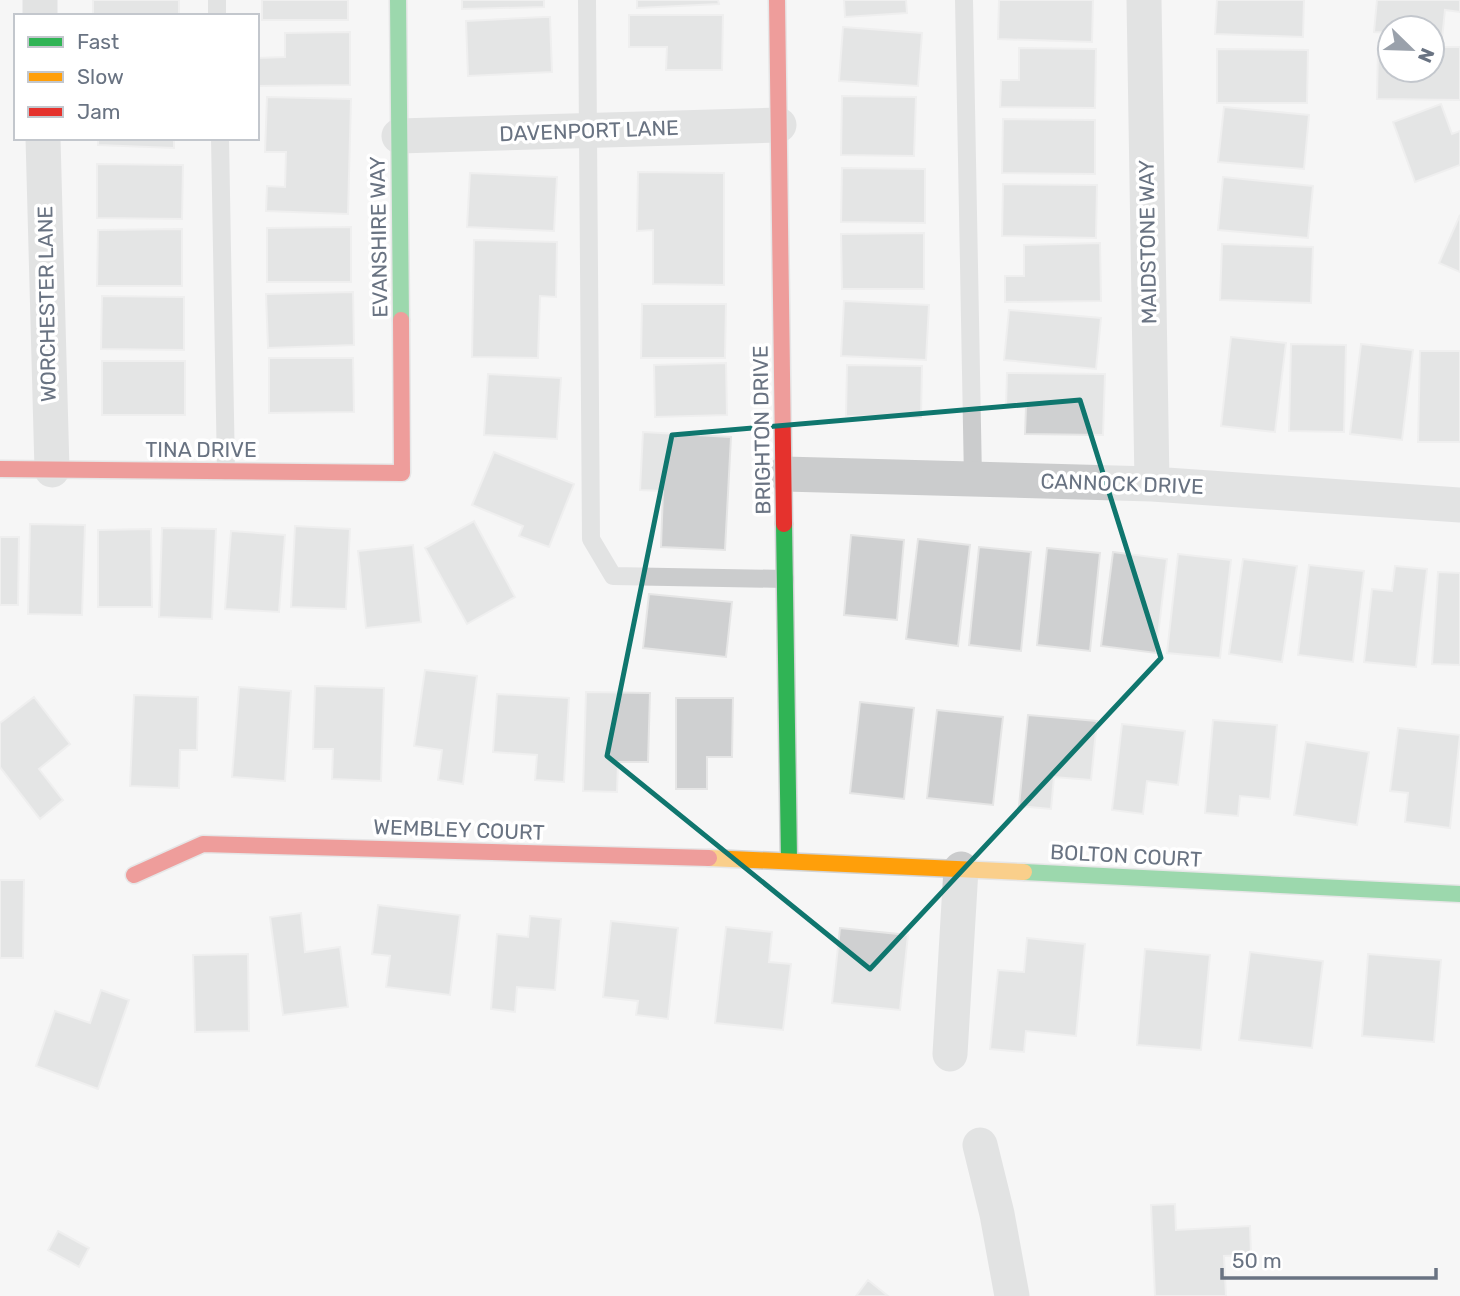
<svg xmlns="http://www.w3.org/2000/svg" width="1460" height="1296" viewBox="0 0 1460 1296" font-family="Rubik,sans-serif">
	<rect width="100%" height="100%" fill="#f6f6f6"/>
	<path fill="#cfd0d1" stroke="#e6e6e6" stroke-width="2" d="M93,0H179V16H93Z
		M262,0H348V20H262Z
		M462,0H544V7L462,9Z
		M637,0H718L719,4L637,8Z
		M844,0H906L907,13L845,17Z
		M999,0H1093L1092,42L998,39Z
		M1217,0H1304L1303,37L1215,34Z
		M1377,0H1460V12L1445,10L1442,39L1432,38V28H1390V33L1374,32Z
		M629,15H723L722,70H666L667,47H629Z
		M544,17H550L552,72L468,76L466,21Z
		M843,27L922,33L918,86L839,81Z
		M350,32V85L257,86V58L285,57V33Z
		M1378,46H1390V70H1432V47H1460V100L1377,99Z
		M1019,48L1096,49L1095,108L1000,107L1001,80H1019Z
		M1217,49L1308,50L1307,103H1217Z
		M842,96L916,97L914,156L841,155Z
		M267,97L351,99L348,214L266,211L267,186L285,187L286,152H265Z
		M1441,104L1452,134L1460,131V165L1415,182L1393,122Z
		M1224,107L1309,115L1304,169L1218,162Z
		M1003,119L1095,120V174L1002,173Z
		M98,138H174V148L98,145Z
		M97,164L183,165L182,219L97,218Z
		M842,168L925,169V223L841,222Z
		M638,172L724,173V285L653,284V230L637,231Z
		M470,173L557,177L554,231L467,227Z
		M1223,177L1313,186L1308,238L1218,230Z
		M1003,184L1097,185L1096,238L1002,236Z
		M1460,215V272L1439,263Z
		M351,227V282H267V228Z
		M182,229V286H97L98,230Z
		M924,233V289H842L841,234Z
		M474,240L557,242L556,297L540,296L538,358L472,357Z
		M1100,243L1101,301L1005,302V276H1024V245Z
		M1222,244L1313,247L1311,303L1220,300Z
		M353,292L354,345L268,348L266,294Z
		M102,296L184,297V350L101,349Z
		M844,301L929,305L926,360L841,356Z
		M642,304H726L725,358H641Z
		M1009,310L1101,318L1096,369L1004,360Z
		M1231,337L1286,343L1275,432L1221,426Z
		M1291,344L1346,345L1344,432L1289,431Z
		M1361,344L1413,350L1402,440L1350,434Z
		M1420,351H1460V442H1418Z
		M269,358H353L354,412L269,413Z
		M102,361H185V415H102Z
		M726,363L727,415L655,417L654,365Z
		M847,365L922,366L921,417L846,416Z
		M1007,373L1105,374L1103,435L1025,434L1026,407H1006Z
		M488,374L561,378L557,439L484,435Z
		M643,432L731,437L725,550L661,547L663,491L640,490Z
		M494,452L574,484L549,547L519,536L523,526L472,505Z
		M474,521L515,597L467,624L425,548Z
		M30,524L85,525L82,615L28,614Z
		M295,526L350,529L346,609L291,607Z
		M162,528L216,529L212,619L159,617Z
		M151,529L152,607H98V530Z
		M231,531L285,535L279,612L225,609Z
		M851,535L904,540L897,620L844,615Z
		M0,537H19L18,605H0Z
		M918,539L970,545L958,646L906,639Z
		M413,545L421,622L366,628L358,551Z
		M979,547L1031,552L1021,651L969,645Z
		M1047,548L1100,553L1090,651L1037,645Z
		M1113,552L1167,559L1156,653L1101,646Z
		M1178,554L1231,560L1220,658L1167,653Z
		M1243,559L1297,566L1282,662L1229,654Z
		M1309,565L1364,571L1353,662L1298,655Z
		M1395,566L1427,569L1416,667L1364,662L1372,589L1392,591Z
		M1438,572L1460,573V665L1432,664Z
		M649,594L732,602L726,657L643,648Z
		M425,670L477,676L463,784L438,780L442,750L414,746Z
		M315,686L384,688L381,781L332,779L333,749H313Z
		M239,687L291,691L285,781L232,777Z
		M586,692L650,693L648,762H618L617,792L583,791Z
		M497,694L569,698L564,782L535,780L537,755L493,752Z
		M134,695L198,697L197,750H180L179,788L130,786Z
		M34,697L70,744L39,769L63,800L40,819L0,767V723Z
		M676,698H733L732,757H707V789H676Z
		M860,702L914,708L904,799L850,793Z
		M937,710L1003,717L993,805L927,798Z
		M1028,715L1097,721L1091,780L1054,777L1051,809L1019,806Z
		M1213,720L1277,725L1270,799L1240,796L1238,816L1205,813Z
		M1122,724L1185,731L1178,785L1147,781L1143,814L1112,810Z
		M1398,728L1460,735L1450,828L1405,822L1408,793L1390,791Z
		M1306,742L1369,752L1357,825L1294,815Z
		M0,880H24L23,958H0Z
		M378,905L460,915L450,995L386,987L390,956L372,954Z
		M301,913L305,952L340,947L348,1007L283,1015L270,917Z
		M530,916L561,919L555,990L517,987L515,1012L491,1009L497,934L528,937Z
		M611,921L678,928L668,1019L636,1015L638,1001L603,997Z
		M726,927L772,932L769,962L791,964L783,1030L715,1023Z
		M840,928L908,935L900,1010L832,1003Z
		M1027,938L1085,944L1076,1036L1026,1031L1024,1052L990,1049L998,970L1024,972Z
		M1145,949L1210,955L1201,1050L1137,1045Z
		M1250,952L1323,961L1312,1048L1239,1040Z
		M248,954L249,1031L195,1032L193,955Z
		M1368,954L1441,960L1434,1042L1362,1036Z
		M101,990L129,1000L98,1089L36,1066L55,1011L90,1023Z
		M1175,1204L1176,1230L1250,1226L1251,1255L1224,1256L1226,1296H1155L1151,1205Z
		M58,1231L89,1248L79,1267L48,1250Z
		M868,1280L888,1296H856Z"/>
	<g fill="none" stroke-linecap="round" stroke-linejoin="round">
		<g stroke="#d2d3d4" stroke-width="19">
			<path id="fast" d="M398,0L401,320
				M784,524L789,860
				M1024,872L1460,894"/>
		</g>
		<g stroke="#d2d3d4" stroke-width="19">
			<path id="slow" d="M709,858L1024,872"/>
		</g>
		<g stroke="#d2d3d4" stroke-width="19">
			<path id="jam" d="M777,0L784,524
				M0,469L402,473L401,320
				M134,875L203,844L709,858"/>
		</g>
		<path stroke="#cbcccd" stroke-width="18" d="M217,0V16
			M587,0L591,539L613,576L785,579
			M964,0L973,479
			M220,138L226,471"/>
		<path stroke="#cbcccd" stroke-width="35" d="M40,0V16
			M1144,0L1152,484
			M399,136L779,125
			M43,138L52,470
			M784,474L1152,484L1460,505
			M950,1054L961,869
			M980,1145L997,1214L1012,1296"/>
		<use href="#fast" stroke="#30b455" stroke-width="16"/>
		<use href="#slow" stroke="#ff9f0a" stroke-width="16"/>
		<use href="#jam" stroke="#e5322d" stroke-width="16"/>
	</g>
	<path d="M0 0H1460V1296H0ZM1080,400L1161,658L870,969L607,756L672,435Z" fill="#f6f6f6" fill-opacity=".55" fill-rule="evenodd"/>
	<path fill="none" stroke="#0f766e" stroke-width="5" stroke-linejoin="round" d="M1080,400L1161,658L870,969L607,756L672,435Z"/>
	<g text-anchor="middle" stroke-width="7" stroke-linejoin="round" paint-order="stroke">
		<g font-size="21" fill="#697382" stroke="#fff">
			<text transform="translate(589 131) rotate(-2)" y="7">DAVENPORT LANE</text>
			<text transform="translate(379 237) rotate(-91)" y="7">EVANSHIRE WAY</text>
			<text transform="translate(1148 242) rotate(-91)" y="7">MAIDSTONE WAY</text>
			<text transform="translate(47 304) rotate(-91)" y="7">WORCHESTER LANE</text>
			<text transform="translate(762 430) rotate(-91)" y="7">BRIGHTON DRIVE</text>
			<text x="201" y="457">TINA DRIVE</text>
			<text transform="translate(1122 484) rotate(2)" y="7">CANNOCK DRIVE</text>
			<text transform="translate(459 830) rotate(2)" y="7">WEMBLEY COURT</text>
			<text transform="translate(1126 856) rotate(3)" y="7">BOLTON COURT</text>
		</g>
	</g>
	<rect x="14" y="14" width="245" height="126" fill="#ffffff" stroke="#c3c7cd" stroke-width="2"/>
	<rect x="28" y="37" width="35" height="10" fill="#30b455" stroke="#c3c7cd" stroke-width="2"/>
	<text x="77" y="49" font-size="21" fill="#697382">Fast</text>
	<rect x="28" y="72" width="35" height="10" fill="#ff9f0a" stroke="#c3c7cd" stroke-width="2"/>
	<text x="77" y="84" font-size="21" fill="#697382">Slow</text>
	<rect x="28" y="107" width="35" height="10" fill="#e5322d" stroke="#c3c7cd" stroke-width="2"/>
	<text x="77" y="119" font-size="21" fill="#697382">Jam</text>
	<g transform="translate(1411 49) rotate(113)"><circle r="33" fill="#ffffff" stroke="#c3c7cd" stroke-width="2"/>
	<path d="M0-5L12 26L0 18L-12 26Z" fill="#9aa1ab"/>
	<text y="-10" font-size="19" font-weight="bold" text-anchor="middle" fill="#697382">N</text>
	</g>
	<path d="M1222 1268v10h214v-10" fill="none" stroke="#697382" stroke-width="3.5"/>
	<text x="1232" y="1268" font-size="21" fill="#697382" stroke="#ffffff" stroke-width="5" paint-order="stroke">50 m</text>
</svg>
